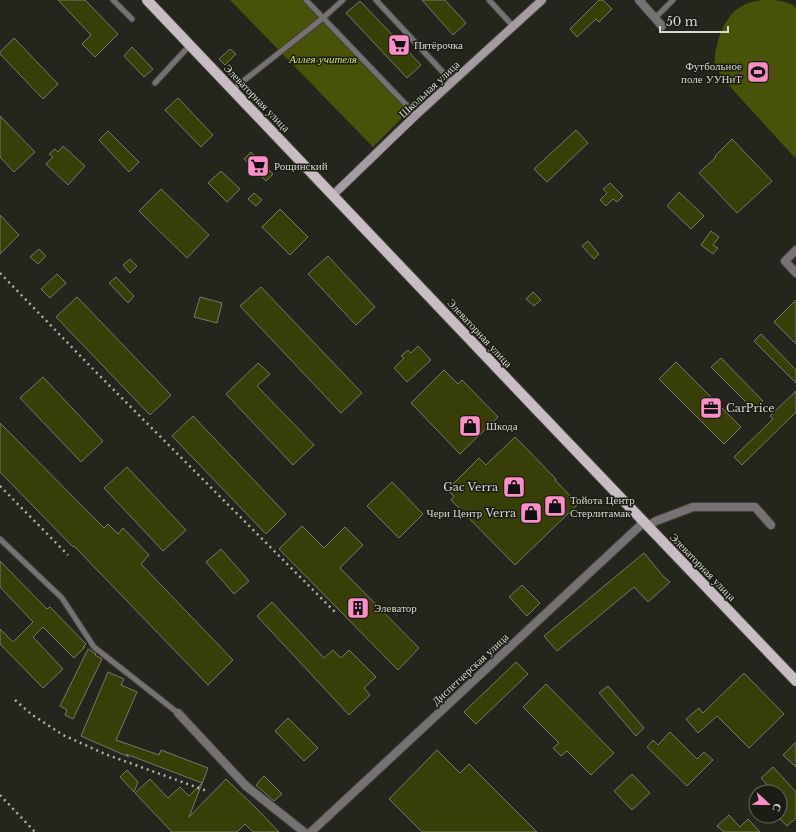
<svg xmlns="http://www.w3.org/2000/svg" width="796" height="832" viewBox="0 0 796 832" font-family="'Libre Baskerville',serif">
	<rect width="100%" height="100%" fill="#24261d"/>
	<path fill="#495209" d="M230,0H302L409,111L373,147Z
		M762,0C776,0 785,0 796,7V159L724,80C721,75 716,68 715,63C714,56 716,48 718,41C725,18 736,3 762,0Z"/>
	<path fill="#373e08" stroke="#76786d" d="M58,0H85L118,34L95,57L82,44L91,35Z
		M422,0H445L466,23L453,35Z
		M599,0H603L612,9L599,22L596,19L577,37L570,29Z
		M360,1L421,65L407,78L346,13Z
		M14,38L58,84L43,99L0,54V52Z
		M132,47L153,69L144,77L124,56Z
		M230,49L236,54L225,65L219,59Z
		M178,98L213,135L201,147L165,110Z
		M0,116L35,152L14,172L0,157Z
		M576,130L588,143L547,182L534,169Z
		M108,131L139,162L129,172L99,140Z
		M732,139L772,181L737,213L699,173L716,157L715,156Z
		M63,146L85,166L68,185L46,164L53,157L49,154L55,149L58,152Z
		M251,152L273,174L266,181L244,159Z
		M221,171L240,189L227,202L208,183Z
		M610,183L623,196L617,202L613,199L606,206L600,200L607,193L603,189Z
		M161,189L209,235L187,258L139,211Z
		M679,192L704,216L691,229L667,206Z
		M254,193L262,200L256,206L248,199Z
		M280,209L308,237L290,255L262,227Z
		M0,215L19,235L0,254Z
		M711,231L719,237L713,245L718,248L713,254L701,245Z
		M588,241L599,254L594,259L582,246Z
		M39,249L46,256L38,264L30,257Z
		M328,256L375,307L356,325L308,274Z
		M130,259L137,266L130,273L123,265Z
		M57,274L66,283L50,298L41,289Z
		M116,277L134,296L128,303L109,283Z
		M261,287L362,393L341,413L240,306Z
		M533,292L541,300L534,306L526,299Z
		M77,297L171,395L150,415L56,317Z
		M200,297L222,303L217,323L194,317Z
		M796,300V344L774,322Z
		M761,334L796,370V383L754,341Z
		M418,346L431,360L407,382L394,368L404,358L401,356L408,350L411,353Z
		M721,358L763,401L754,410L711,367Z
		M676,362L741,427L724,444L659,379Z
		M258,363L270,374L257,386L314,445L293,465L226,394Z
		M444,370L458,384L462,380L498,417L460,454L411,403Z
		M43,377L103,441L81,462L20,398Z
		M796,391V412L742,465L734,457L773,419L770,416Z
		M193,416L286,514L266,534L172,436Z
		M0,423L104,528L108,524L118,534L123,528L149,555L141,564L233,660L208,685L74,546L73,547L0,472Z
		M515,437L556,479L555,480L578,504L515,565L451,500L454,496L447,490L479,458L486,465Z
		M127,467L186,530L163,551L104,488Z
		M392,482L423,514L399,538L367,506Z
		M302,526L324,548L345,527L363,545L340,568L419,648L398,670L279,549Z
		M221,549L249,581L234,594L206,562Z
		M644,553L663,576L670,582L648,602L634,587L557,651L544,636Z
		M0,561L47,609L50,607L86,644L83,647H85L74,658L43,627L33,637L63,669L43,688L0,644V629L13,642L33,622L0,587Z
		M522,585L540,603L527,616L509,597Z
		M272,602L324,658L333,650L341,658L349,650L376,677L364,688L370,695L349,715L257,616Z
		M88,649L96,654L95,655L102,659L73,719L65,715L67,710L60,706Z
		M516,662L528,674L476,724L464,712Z
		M108,672L124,679L121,685L137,692L116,740L159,755L161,750L208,768L189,817L226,779L258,810L279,832H253L245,824L237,832H172L135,793L150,779L168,798L180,787L189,796L202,783L126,754L129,757L81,736Z
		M744,673L784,714L749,748L717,716L698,733L686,719L699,708L703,713Z
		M546,684L614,753L591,775L567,751L561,756L553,748L559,743L523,707Z
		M608,686L644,728L636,736L599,693Z
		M288,718L318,748L304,761L275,731Z
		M670,732L697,759L704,752L713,760L687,786L647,747L653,740L658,745Z
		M796,742V767L783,755Z
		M437,750L460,773L469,764L537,832H422L389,799Z
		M773,767L796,792V818L787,826L780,819V792H765L770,788L761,778Z
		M127,770L138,782L134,792L120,777Z
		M632,774L650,793L632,810L614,791Z
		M264,776L282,794L274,801L256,785Z
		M729,815L740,827L748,819L760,832H724L717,826Z"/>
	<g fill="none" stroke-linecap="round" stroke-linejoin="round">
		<g stroke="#41423a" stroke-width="7">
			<path id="lane" d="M113,0L132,19
				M306,0L416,115
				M376,0L452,82
				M489,0L513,26
				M655,18L673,0
				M155,83L190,45
				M232,90L323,18L343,0
				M0,539L62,598L94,647L178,713"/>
		</g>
		<g stroke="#41423a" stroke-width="10">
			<path id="street" d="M639,0L662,26
				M796,250L785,261L796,273
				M647,526L656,521L693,507H755L771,525
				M178,713L246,786L304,832
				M311,832L644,522"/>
		</g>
		<g stroke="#41423a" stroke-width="10">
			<path id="secondary" d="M333,195L416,115L542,0"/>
		</g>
		<g stroke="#41423a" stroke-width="12">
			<path id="primary" d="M147,0L534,407L796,681"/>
		</g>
		<use href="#lane" stroke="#767173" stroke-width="5"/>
		<use href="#street" stroke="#767173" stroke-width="8"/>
		<use href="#secondary" stroke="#a49ca0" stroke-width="8"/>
		<use href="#primary" stroke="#c8bdc2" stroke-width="10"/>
		<path stroke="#afb1aa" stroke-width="2.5" stroke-dasharray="2 4" stroke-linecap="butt" d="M0,273L92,368L336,613
			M0,486L68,555
			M15,700L31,714L63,735L105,754L207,791
			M0,795L35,832"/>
	</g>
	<defs>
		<g id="supermarket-square" transform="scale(1.15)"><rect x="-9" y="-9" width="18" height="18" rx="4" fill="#fa8fc7" stroke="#1b1d14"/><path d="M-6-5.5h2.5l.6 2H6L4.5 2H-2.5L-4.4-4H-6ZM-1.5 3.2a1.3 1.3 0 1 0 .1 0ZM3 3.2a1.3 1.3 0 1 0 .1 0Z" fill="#111"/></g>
		<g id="stadium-square" transform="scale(1.15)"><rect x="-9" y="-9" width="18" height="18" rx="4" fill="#fa8fc7" stroke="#1b1d14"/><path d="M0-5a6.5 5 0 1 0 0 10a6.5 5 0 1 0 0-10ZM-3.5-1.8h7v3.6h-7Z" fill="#111"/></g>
		<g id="office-square" transform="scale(1.15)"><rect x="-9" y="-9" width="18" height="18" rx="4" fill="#fa8fc7" stroke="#1b1d14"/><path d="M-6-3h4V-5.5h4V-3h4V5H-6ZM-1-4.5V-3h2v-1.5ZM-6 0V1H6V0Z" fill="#111"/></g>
		<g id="shop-square" transform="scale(1.15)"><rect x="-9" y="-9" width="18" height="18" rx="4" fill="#fa8fc7" stroke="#1b1d14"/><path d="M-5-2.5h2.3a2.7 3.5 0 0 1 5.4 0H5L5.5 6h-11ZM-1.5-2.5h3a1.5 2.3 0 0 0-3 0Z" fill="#111"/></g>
		<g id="building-square" transform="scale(1.15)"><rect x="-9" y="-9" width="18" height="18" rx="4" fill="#fa8fc7" stroke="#1b1d14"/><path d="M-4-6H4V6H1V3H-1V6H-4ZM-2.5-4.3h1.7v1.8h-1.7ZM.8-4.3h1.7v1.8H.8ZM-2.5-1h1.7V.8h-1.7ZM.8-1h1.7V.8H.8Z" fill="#111"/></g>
	</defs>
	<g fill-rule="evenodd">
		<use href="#supermarket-square" x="399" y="45"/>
		<use href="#stadium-square" x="758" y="72"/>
		<use href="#supermarket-square" x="258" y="166"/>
		<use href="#office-square" x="711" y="408"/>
		<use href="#shop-square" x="470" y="426"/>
		<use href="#shop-square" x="514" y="487"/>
		<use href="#shop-square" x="555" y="506"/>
		<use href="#shop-square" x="531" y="513"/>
		<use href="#building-square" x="358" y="608"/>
	</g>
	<g text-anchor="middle" stroke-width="3" stroke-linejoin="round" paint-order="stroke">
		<g font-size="11" fill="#d7d8d2" stroke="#1b1d14" text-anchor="start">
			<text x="414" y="49">Пятёрочка</text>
			<text x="742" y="70" text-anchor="end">Футбольное<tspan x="742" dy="13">поле УУНиТ</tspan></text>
			<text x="274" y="170">Рощинский</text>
			<text x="726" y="412">CarPrice</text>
			<text x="486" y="430">Шкода</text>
			<text x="498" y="491" text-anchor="end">Gac Verra</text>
			<text x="570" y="504">Тойота Центр<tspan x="570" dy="13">Стерлитамак</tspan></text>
			<text x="516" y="517" text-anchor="end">Чери Центр Verra</text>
			<text x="374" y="612">Элеватор</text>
		</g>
		<g font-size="11" font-style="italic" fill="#cfe466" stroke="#1b1d14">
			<text x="323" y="63">Аллея учителя</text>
		</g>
		<g font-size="11" fill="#d7d8d2" stroke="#1b1d14">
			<text transform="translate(429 89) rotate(-43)" y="4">Школьная улица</text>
			<text transform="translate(257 98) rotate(46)" y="4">Элеваторная улица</text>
			<text transform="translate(480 333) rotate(47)" y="4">Элеваторная улица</text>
			<text transform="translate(703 567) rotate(46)" y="4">Элеваторная улица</text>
			<text transform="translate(470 669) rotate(-43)" y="4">Диспетчерская улица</text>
		</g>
	</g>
	<g transform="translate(768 804) rotate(112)"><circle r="19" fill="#1b1d14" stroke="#666860"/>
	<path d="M0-3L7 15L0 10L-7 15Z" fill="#fa8fc7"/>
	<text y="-6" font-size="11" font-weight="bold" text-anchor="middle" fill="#d7d8d2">С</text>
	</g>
	<path d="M660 26v6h68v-6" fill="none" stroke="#d7d8d2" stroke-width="2"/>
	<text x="666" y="26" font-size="12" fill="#d7d8d2" stroke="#1b1d14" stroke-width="3" paint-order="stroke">50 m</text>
</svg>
